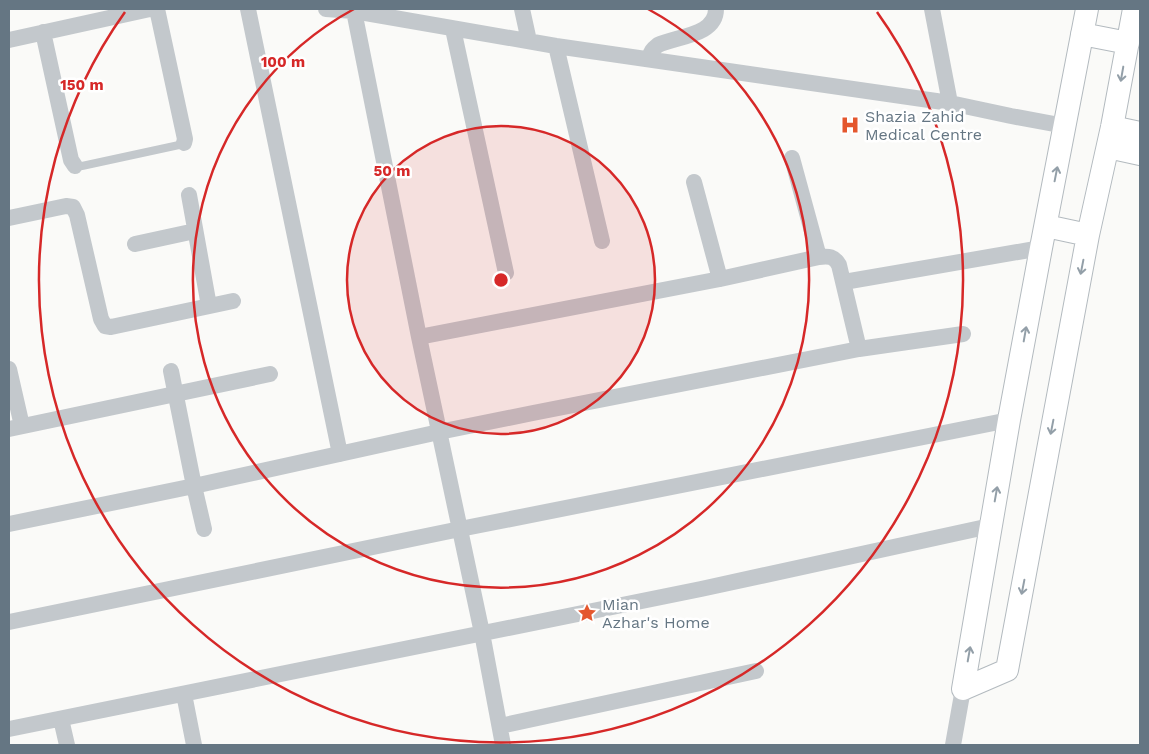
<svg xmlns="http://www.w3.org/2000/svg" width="1149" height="754" viewBox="0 0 1149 754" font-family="'Work Sans',sans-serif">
	<rect width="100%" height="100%" fill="#fafaf8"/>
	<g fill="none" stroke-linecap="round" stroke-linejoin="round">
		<g stroke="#b3babf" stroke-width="24">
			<path id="secondary" d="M1087,9L1041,248L1009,420L963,689L1007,670L1088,235L1112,127L1134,9
				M1082,34L1128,43
				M1112,127L1140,133
				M1108,147L1140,154
				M1046,226L1088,235"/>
		</g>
		<path stroke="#c3c8cc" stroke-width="8" d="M75,166H82L179,145L184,143"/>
		<path stroke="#c3c8cc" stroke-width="16" d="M157,9L185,139L184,143
			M248,9L340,454
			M326,9L354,11L556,46L950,103L1011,116L1065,126
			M522,9L529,41
			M932,9L950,103
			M354,11L419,337L482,633L503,745
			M453,29L506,273
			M43,32L71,160L75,166
			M9,40L150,9
			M556,46L602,241
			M649,59C650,52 653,49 658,45C676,36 716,36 716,9
			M792,158L819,257
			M694,182L720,279
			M189,195L209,306
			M9,218L66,206L73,207L77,215L101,319L105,326L111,327L233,301
			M135,244L195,231
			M844,282L1041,248
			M419,337L720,279L819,257C829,256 834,256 839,265L859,349
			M9,369L22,426
			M171,371L194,486L204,529
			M9,429L270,374
			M9,524L194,486L439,432L533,413L859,349L963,334
			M9,622L460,529L1009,420
			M184,694L194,745
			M61,719L67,745
			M500,726L756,671
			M9,729L701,589L990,526
			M953,745L963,689"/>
		<use href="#secondary" stroke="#fff" stroke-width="22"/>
	</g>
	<defs><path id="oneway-shaft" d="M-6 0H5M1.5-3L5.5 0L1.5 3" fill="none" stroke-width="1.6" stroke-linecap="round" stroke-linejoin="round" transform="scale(1.25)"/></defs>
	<g stroke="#939fa8">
		<use href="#oneway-shaft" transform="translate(1122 74) rotate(100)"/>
		<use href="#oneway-shaft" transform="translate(1056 174) rotate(-79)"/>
		<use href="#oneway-shaft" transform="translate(1082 267) rotate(101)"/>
		<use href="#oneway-shaft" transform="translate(1025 334) rotate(-80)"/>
		<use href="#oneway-shaft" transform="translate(1052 427) rotate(101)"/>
		<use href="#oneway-shaft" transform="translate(996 494) rotate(-80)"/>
		<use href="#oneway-shaft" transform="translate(1023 587) rotate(101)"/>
		<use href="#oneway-shaft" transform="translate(969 654) rotate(-80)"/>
	</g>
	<circle cx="501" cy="280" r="154" fill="#d62828" fill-opacity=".12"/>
	<g fill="none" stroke="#d62828" stroke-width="2.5">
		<circle cx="501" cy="280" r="154"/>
		<path d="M648 9A308 308 0 1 1 354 9"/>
		<path d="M877 12A462 462 0 1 1 125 12"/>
	</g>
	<defs>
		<g id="hospital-bare" transform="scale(1.5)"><path d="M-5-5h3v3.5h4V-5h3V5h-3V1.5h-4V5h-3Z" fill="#e4572e" stroke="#fff" stroke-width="2.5" paint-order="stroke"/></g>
		<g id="sight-bare" transform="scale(1.5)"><path d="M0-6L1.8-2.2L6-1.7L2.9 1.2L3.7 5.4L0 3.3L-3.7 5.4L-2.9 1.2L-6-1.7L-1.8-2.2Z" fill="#e4572e" stroke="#fff" stroke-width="2.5" paint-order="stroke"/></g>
	</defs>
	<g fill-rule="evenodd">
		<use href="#hospital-bare" x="850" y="125"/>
		<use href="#sight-bare" x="587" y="613"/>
	</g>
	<g text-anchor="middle" stroke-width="5" stroke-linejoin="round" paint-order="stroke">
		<g font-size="16" fill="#657683" stroke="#fff" text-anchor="start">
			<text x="865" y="122">Shazia Zahid<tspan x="865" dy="18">Medical Centre</tspan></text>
			<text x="602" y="610">Mian<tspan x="602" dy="18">Azhar's Home</tspan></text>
		</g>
	</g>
	<circle cx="501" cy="280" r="8" fill="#d62828" stroke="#fff" stroke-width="2.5"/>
	<g font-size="15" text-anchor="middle" font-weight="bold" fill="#d62828" stroke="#fff" stroke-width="5" stroke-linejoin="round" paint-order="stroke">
		<text x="283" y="67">100 m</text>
		<text x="82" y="90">150 m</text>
		<text x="392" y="176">50 m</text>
	</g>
	<rect width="1149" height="754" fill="none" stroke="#657683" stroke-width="20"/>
</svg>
